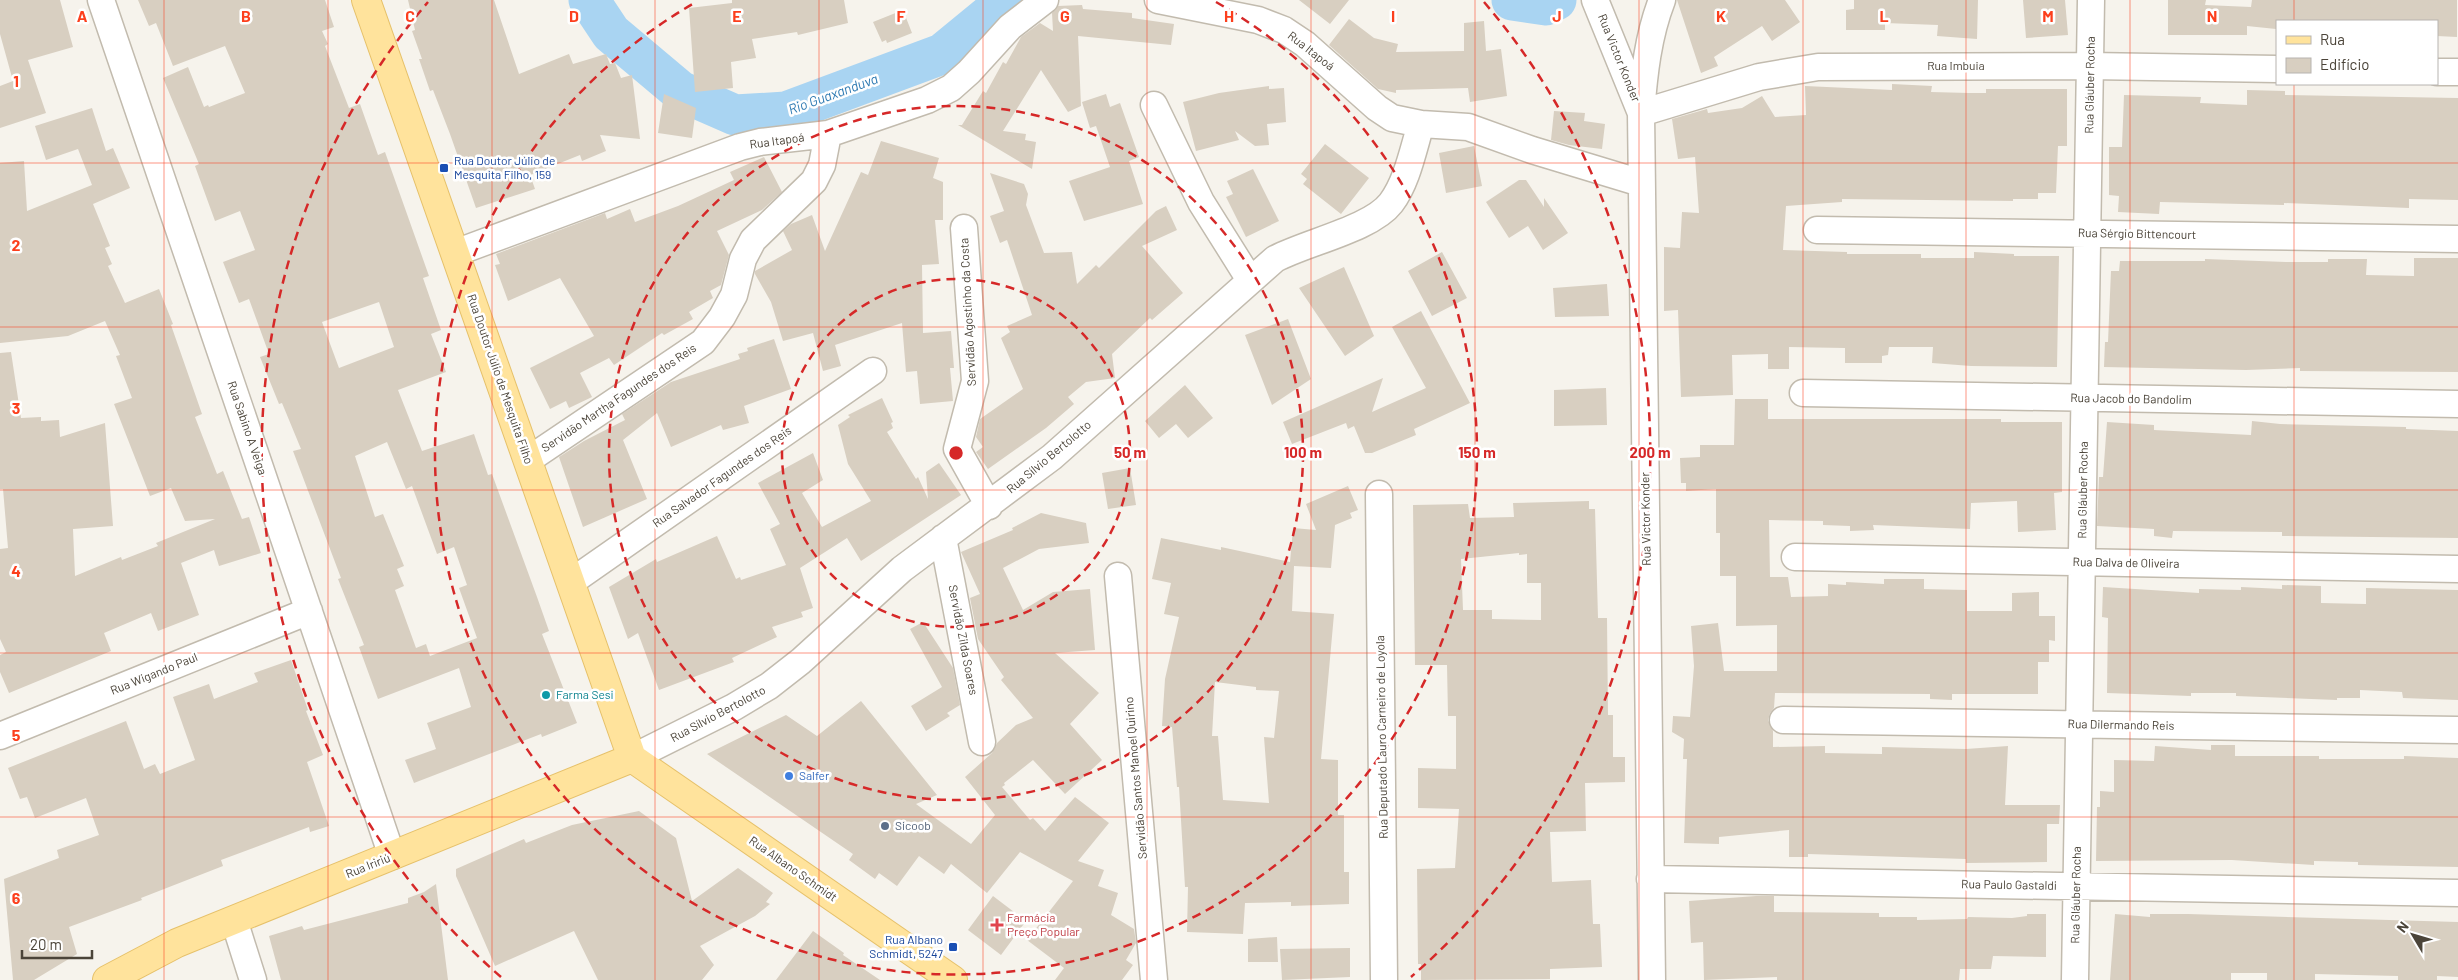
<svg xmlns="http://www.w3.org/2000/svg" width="2458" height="980" viewBox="0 0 2458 980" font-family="Barlow,sans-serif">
	<rect width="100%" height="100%" fill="#f6f3ec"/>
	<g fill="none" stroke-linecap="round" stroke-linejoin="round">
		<path stroke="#a9d4f2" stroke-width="41" d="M589,0L611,33L680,91L735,115L786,112L942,54L1008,0
			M1512,0L1546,5L1556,0"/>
	</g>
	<path fill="#d8cfc1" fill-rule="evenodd" d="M0,0H60L73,47L28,60L46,113L0,128V86L13,81L0,34Z
		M138,0H325L334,27L322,31L328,44L325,46L349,108L360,104L378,155L385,152L429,276L423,278L441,330L431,334L446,372L398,390L422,451L474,434L488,475L492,474L537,597L549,631L542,634L577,723L542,737L541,734L414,783L405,760L436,749L427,723L471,707L459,668L378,699L359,647L364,645L338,579L341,578L293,451L301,449L282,403L279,404L260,357L269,354L249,299L239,303L223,262L255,250L240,211L215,221L195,166L199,164L163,78L188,67L204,107L208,105L209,107L245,93L225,46L173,66L156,23L149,26ZM379,302L394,347L339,368L322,322ZM387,442L406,489L412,486L437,554L454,547L467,585L459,588L477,638L430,656L426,644L416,648L395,590L404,586L397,569L404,566L383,514L375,517L355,456Z
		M408,0H494L519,74L569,54L573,64L606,54L610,64L615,63L621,78L632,75L640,139L600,135L606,151L582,161L580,155L530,175L535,189L476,208L450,134L433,90L430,91L419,59H422L412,31L415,30Z
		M732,0H844L848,23L798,35L797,32L752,39L756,58L731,62L733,88L695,92L689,8L732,3Z
		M1299,0H1349L1330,24Z
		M1677,0H1785L1800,22L1772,41L1762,26L1714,57L1718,66L1701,73Z
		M1854,0H1978L1977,39L1937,36L1938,25L1885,23V30H1846V10L1854,9Z
		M2023,0H2065L2068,35L2026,38Z
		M2168,0H2206L2205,5L2251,7L2252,0H2457V37L2437,36V21H2277L2276,29L2247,26V35H2168Z
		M1082,5L1083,9L1132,13V18L1174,24L1171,45L1078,36L1081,106L1068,112L1041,70L1003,131L1026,134L1025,140L1036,142L1032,169L958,125H962L983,91L986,93L1003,62L1006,64L1021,37L1040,23L1053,31L1052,13L1058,6Z
		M903,10L912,33L887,43L886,40L882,42L873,22Z
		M1349,19L1374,38L1398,44L1396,52L1464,51V23L1484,21L1486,51L1501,49L1507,96L1470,102L1468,88L1396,90V93L1378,89L1329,45Z
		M1892,84L1932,86L1931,92L1969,93H1986V89H2067V146H2058L2056,193H2038V199H2013V201L1842,199V202L1786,206L1783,250L1847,252V254H1921V258H1974V252L2014,254V256H2059L2057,367L1971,366L1932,363L1933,347H1889L1888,355L1882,356V363H1845V348L1789,347V369H1768V354L1732,355L1733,395L1681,397L1678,310L1664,311V247L1680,248L1682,212L1699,213L1695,157L1678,159L1672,119L1707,109L1708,113L1742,108L1762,96L1775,117L1806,115L1805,86L1892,90Z
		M1269,86V89L1284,88L1286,122L1267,124L1269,145L1255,146L1235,131L1239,140L1196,151L1183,102L1219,93Z
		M2247,90L2285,91V95L2458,98V200L2409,199V208L2284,203V205L2160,202L2159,214L2118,212L2119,196L2109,195V147H2122L2124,95L2201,97L2200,103L2247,105Z
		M664,94L696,108L692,138L658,133Z
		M1106,94L1110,107L1120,103L1139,157L1129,161L1143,204L1084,221L1069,181L1110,167L1096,126L1090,128L1082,102Z
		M92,108L106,151L113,148L130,188L93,204L110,246L105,248L112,264L108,266L125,303L159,289L173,324L171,325L202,414L195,417L217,474L223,471L242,519L249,517L261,553L219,566L214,550L181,563L199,615L158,631L151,613L104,633L111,651L9,693L0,672V655L6,652L0,639V549L8,548L3,489H0V353L11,352L21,418L41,417V421L59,420L60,437L105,423L113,526L73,529L75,576L121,557L122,560L158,546L156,543L215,519L185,521L171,488L150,496L114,404L132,398L116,356L120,355L105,321L68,336L0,343V163L24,161L27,211L92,185L78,149L46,160L35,126Z
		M1554,111L1585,113L1584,121L1605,124L1602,149L1569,145L1551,140Z
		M881,141L939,158L933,178L943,182V220H935L939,264L922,265L923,333L951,331L954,368H950L953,401L920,404L917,371L906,372L902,323L835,345L841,366L823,371L813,333L783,341L771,302L755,274V271L792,250L783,231L791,224L812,215L825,251L861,172L868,175Z
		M1325,144L1369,178L1341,214L1303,184L1307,179L1301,174Z
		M1474,146L1482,186L1446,193L1439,153Z
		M764,157L782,192L762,210L717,231L729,255L721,285L710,291L713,298L689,312L693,319L664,335L662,333L614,365L609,358L580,373L592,397L569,408L566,401L550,409L530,368L594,336L560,278L508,301L495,265L500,264L496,254L605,213L607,219L630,209L635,222L678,206L734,180L730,172Z
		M1253,169L1279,221L1246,237L1226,197L1233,194L1227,181Z
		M990,173L1024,184L1028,194L1026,205L1044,253L1072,252L1077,284L1096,265L1099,268L1156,211L1166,206L1177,230L1142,246L1183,293L1152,320L1150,318L1112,354L1115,378L1086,382L1068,397L1074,404L1046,428L988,469L976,452L983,447L976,437L980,419L1023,389L1001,338L1010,332L1007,326L1032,315L1007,240L1000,243L990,216L1004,211Z
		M1519,180H1526L1544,207V198L1568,233L1543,250L1528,226L1509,238L1486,202Z
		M1442,252L1467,298L1432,316L1408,271Z
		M2414,258H2458V372L2300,371V368L2246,370L2104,367L2105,342H2108L2111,271H2119L2120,261H2205V259L2286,262H2328V259H2367L2366,275L2414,276Z
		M1344,267L1374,336L1345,356L1299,288Z
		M1607,284L1609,316L1555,317L1553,288Z
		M1421,311L1470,403L1414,429L1416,435L1372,453H1365L1354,426L1348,429L1346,423L1292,444L1283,422L1383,378L1372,412L1426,388L1392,327Z
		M1288,319L1311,379L1272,405L1245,335Z
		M774,339L791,389L744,406L749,423L723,430L721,425L671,447L657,413L623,440L647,499L583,527L559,457L584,441L625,420L622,414L671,382L740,359L738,354L748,351L747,348Z
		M1185,385L1213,418L1188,438L1176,424L1159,438L1145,421Z
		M1606,388L1607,425L1554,426V390Z
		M882,398L893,422L891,423L893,428L887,432L916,479L918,477L928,499L926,472L939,463L961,495L861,561L847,538L800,568L813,608L801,612L803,617L772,627L777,637L732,658L734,662L659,690L638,633L628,639L609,587L656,559L657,562L717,536L736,579L740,577L741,580L786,565L770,529L780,524L758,483L813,453L823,480L802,493L822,527L871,501L848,464L838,425L850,417L848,415Z
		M1735,399H1768V419H2001V422H2062V492L2054,493L2056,530L2018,532L2017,501L1971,503L1970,529L1873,525L1874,530L1850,531V526L1823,525V521L1769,520L1770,577H1788L1791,597L1828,596V584L1846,585V582L1884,584V579H1924V589L1967,590V611H2012V593L2039,592V616H2055V641L2049,640V662H2038V694H1952V700L1930,699V694L1775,693L1774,708L1770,713L1768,720L1773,731V747L1825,746V753L1882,754V747L1966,749L2008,746L2005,805H2060L2059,824H2047V862L1966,863V859L1808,854V857H1789V830L1719,837V844L1684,843L1687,759H1683L1684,739L1672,732L1673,716L1690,717L1694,666L1691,626L1718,623L1724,671H1777V625L1736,626V576H1720V533H1716V489L1686,491V483H1681L1680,458L1700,457V445H1734Z
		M2252,421L2280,424L2406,427V429L2458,431V538L2282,536V532L2173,531L2172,538L2154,536V529L2097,526L2099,477H2103L2107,422L2154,425V430L2251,435Z
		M1130,468L1136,505L1108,509L1102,473Z
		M1348,486L1358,510L1350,513L1352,518L1335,525L1331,568L1294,566L1292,611L1334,614L1321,759L1338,760V815H1344V872H1349V904L1291,906V902L1245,903L1243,934L1187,932L1188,887H1185L1179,787H1177L1172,727L1162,726L1165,679L1179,617L1164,614L1171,583L1152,579L1161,538L1221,550V547L1290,562L1293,528L1316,530L1306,504ZM1215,682L1256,687V690L1279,691L1274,738L1264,737L1269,803L1223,800L1218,736H1212Z
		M1589,501V509H1595L1598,618H1607L1608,715H1613V757H1625V782L1585,783L1586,831L1550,832L1552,882L1591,880L1593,924H1600L1602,967L1550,969V979L1421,980V964H1418L1417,869L1455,868L1459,809L1418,808V768L1456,769V716H1448L1447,665H1415L1413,505L1468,504L1470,518L1514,517L1513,503ZM1519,553V555L1527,554V583H1541V620L1492,619V610H1463L1461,559Z
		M1041,513L1086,523L1089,543L1039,549L1003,568L1023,610L1053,592L1090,589L1095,650L1055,653L1099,693L1070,724L1102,760L1065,794L1033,760L1004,783L1005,785L1002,787L1030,820L1033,818L1045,831L1075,797L1109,823L1078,861L1104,870L1098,886L1118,893L1111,915L1134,929L1136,943L1126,960L1133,965L1122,980H1055L1064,968L1027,940L1073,881L1020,852L987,893L951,864L944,874L919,856L897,886L879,873L875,879L849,860L853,854L707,754L786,715L817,736L861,701L937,795L916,804L971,844L995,815L965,777L992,753L997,743L1016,725L1033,718L1001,680L1004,677L978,639L970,598L980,594L961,552L1013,530L1012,528Z
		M2282,585L2321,586V603L2366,604V588L2458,590V700L2403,698L2402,692L2360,690V698H2337V700L2236,696V693H2191V696L2107,693L2108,618L2102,617L2103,587L2199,593V589L2241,590V587L2282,589Z
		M923,622L953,668L960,705L947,713L950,716L926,731L911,706L942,687L910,629Z
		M291,660L308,710L306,711L323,755L307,762L329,826L310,832L309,827L221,860L223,866L141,898L142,900L69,927L77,954L34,980H13L4,879L59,858L57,850L99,835L86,798L35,818L27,797L20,799L8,768L126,721L144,769L155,764L160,774L195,760L173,697L209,684L214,699L258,682L254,673Z
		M2211,745H2235V756H2319V759H2404V756L2458,758V867L2358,865V862L2314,861V865L2232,860L2096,861L2097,807H2100V791L2114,792V760L2154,761L2155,746L2211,750Z
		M639,811L676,838L692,901L738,868L773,893L766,902L770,904L755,916L700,946L714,965L702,980H598L574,931L495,966L456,876V869L524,839L526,843L572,825Z
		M436,884L448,980H281L269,936L302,926L304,930L408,903V898L424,892Z
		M993,896L1026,921L1001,955L968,930Z
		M1756,896H1774V912L1879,913V917H1917V920L1967,919L1968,917L2012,918L2027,916V914H2046V957L1993,956L1991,969H1960L1959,980H1777V977L1704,980L1703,942L1691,943L1689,901Z
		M2115,914L2150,917V914H2188L2458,922V977L2437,976V980H2398V976L2315,974V980H2267V973H2231V980H2110Z
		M813,931L844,953L843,955L880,980H776Z
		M1277,937L1278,962H1248V939Z
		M1350,948V977L1282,980L1280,949Z"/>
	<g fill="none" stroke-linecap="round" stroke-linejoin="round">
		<g stroke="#c2bbae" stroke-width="29">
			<path id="minor" d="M101,0L392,856
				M1158,0L1258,20L1284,30L1305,44L1377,108L1392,118L1421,124L1468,127L1532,150L1641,183
				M1595,0L1641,113L1652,980
				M1662,0C1648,36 1644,74 1641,113L1759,77L1818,67L2090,66L2277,69
				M2437,72H2458
				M1154,105L1201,202L1250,280
				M964,228L975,381L957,449L989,506
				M1817,230L2458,239
				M455,253L740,147L760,142L828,134L927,100L951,88L969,72L1010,27L1045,0
				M1803,393L2458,404
				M528,460L703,342L722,317L734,295L743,259L753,240L814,181L822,165L828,134
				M1379,494L1384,980
				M943,538L982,742
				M1795,557L2458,569
				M1118,576L1154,980
				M571,582L873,371
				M1783,720L2458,730
				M0,736L309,611
				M632,758L734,707L769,686L801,661L902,569L1052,457L1275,259C1307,242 1371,229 1391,203C1407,182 1413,150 1421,124
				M1650,879L2458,893
				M234,920L253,980
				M2075,980L2091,0"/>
		</g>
		<g stroke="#e6c16a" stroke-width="30">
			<path id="major" d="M366,0L632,758
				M632,758L953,980
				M107,980L177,943L632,758"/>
		</g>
		<use href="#minor" stroke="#fff" stroke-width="26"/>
		<use href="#major" stroke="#ffe39c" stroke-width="28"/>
	</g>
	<path fill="none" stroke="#fc3f1d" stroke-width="1" stroke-opacity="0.55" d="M164,0V980M328,0V980M492,0V980M655,0V980M819,0V980M983,0V980M1147,0V980M1311,0V980M1475,0V980M1639,0V980M1803,0V980M1966,0V980M2130,0V980M2294,0V21M2294,84V980M0,163H2458M0,327H2458M0,490H2458M0,653H2458M0,817H2458"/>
	<g fill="none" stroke="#d62828" stroke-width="2.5" stroke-dasharray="9 6">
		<circle cx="956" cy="453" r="174"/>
		<circle cx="956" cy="453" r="347"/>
		<path d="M1216 2A521 521 0 1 1 696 2"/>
		<path d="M501 977A694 694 0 0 1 428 2M1484 2A694 694 0 0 1 1411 977"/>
	</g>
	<g fill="#1a4fb4" stroke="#fff" stroke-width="2">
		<rect x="439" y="163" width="10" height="10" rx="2.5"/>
		<rect x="948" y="942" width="10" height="10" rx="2.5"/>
	</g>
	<circle fill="#0f9aa8" stroke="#fff" stroke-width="2" cx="546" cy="695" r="5"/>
	<circle fill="#3f7fe0" stroke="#fff" stroke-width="2" cx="789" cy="776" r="5"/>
	<circle fill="#5c6f8a" stroke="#fff" stroke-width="2" cx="885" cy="826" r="5"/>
	<path fill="#e0444e" stroke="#fff" stroke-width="2" d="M994.5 917.5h5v5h5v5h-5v5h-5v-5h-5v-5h5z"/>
	<g text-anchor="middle" stroke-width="5" stroke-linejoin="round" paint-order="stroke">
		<g font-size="12" fill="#4b4439" stroke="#fff">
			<text transform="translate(1311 51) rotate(38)" y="4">Rua Itapoá</text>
			<text transform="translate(1619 58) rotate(68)" y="4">Rua Victor Konder</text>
			<text x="1956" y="70">Rua Imbuia</text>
			<text transform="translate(2090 85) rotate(-89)" y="4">Rua Gláuber Rocha</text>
			<text transform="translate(777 141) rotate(-8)" y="4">Rua Itapoá</text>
			<text transform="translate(2137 234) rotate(1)" y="4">Rua Sérgio Bittencourt</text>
			<text transform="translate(968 312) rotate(-93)" y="4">Servidão Agostinho da Costa</text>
			<text transform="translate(500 379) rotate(71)" y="4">Rua Doutor Júlio de Mesquita Filho</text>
			<text transform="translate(619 398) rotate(-34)" y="4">Servidão Martha Fagundes dos Reis</text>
			<text transform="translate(2131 399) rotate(1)" y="4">Rua Jacob do Bandolim</text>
			<text transform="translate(247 428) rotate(71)" y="4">Rua Sabino A Veiga</text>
			<text transform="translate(1049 457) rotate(-40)" y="4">Rua Sílvio Bertolotto</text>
			<text transform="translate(722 477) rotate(-35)" y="4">Rua Salvador Fagundes dos Reis</text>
			<text transform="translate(2083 490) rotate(-89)" y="4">Rua Gláuber Rocha</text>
			<text transform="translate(1646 519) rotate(-91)" y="4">Rua Victor Konder</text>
			<text transform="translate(2126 563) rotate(1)" y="4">Rua Dalva de Oliveira</text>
			<text transform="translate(963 640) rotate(79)" y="4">Servidão Zilda Soares</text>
			<text transform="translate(154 674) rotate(-22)" y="4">Rua Wigando Paul</text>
			<text transform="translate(718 714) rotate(-28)" y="4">Rua Sílvio Bertolotto</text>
			<text transform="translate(2121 725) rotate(1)" y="4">Rua Dilermando Reis</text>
			<text transform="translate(1382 737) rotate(-91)" y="4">Rua Deputado Lauro Carneiro de Loyola</text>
			<text transform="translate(1136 778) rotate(-95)" y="4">Servidão Santos Manoel Quirino</text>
			<text transform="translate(368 866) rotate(-22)" y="4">Rua Iririú</text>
			<text transform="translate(793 869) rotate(35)" y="4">Rua Albano Schmidt</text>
			<text transform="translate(2009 885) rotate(1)" y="4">Rua Paulo Gastaldi</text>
			<text transform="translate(2076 895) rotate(-89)" y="4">Rua Gláuber Rocha</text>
		</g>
		<g font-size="12" fill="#164399" stroke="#fff" text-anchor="start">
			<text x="454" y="165">Rua Doutor Júlio de<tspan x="454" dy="14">Mesquita Filho, 159</tspan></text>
			<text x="943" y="944" text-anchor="end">Rua Albano<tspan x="943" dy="14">Schmidt, 5247</tspan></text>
		</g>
		<g font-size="12" fill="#0d838f" stroke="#fff" text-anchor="start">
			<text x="556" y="699">Farma Sesi</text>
		</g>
		<g font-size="12" fill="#366cbe" stroke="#fff" text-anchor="start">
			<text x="799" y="780">Salfer</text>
		</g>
		<g font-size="12" fill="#4e5e75" stroke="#fff" text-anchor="start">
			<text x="895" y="830">Sicoob</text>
		</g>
		<g font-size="12" fill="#be3a42" stroke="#fff" text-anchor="start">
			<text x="1007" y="922">Farmácia<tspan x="1007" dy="14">Preço Popular</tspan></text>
		</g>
		<g font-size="14" font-style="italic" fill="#2e7ab2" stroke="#fff">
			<text transform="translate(833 94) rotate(-20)" y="5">Rio Guaxanduva</text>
		</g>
	</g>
	<g font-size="16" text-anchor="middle" font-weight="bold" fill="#fc3f1d" stroke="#fff" stroke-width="5" stroke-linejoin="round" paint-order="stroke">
		<text x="82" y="22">A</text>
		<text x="246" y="22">B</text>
		<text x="410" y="22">C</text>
		<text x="574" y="22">D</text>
		<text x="737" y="22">E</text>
		<text x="901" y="22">F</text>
		<text x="1065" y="22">G</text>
		<text x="1229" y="22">H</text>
		<text x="1393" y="22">I</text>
		<text x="1557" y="22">J</text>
		<text x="1721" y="22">K</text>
		<text x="1884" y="22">L</text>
		<text x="2048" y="22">M</text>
		<text x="2212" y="22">N</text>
		<text x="16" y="87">1</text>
		<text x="16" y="251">2</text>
		<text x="16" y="414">3</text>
		<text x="16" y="577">4</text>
		<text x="16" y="741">5</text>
		<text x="16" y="904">6</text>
	</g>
	<circle cx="956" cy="453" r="8" fill="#d62828" stroke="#fff" stroke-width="2.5"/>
	<g font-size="15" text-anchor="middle" font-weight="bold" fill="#d62828" stroke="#fff" stroke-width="5" stroke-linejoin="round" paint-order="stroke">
		<text x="1130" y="458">50 m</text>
		<text x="1303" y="458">100 m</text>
		<text x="1477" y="458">150 m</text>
		<text x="1650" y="458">200 m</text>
	</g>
	<rect x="2276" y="20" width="162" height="65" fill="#ffffff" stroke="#b7b4b0"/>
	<rect x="2286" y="36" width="25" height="8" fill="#ffe39c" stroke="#b7b4b0"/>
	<text x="2320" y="45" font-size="15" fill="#4b4439">Rua</text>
	<rect x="2286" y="58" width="25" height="15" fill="#d8cfc1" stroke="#b7b4b0"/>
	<text x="2320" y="70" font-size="15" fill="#4b4439">Edifício</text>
	<g transform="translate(2413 935) rotate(308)" stroke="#ffffff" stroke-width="4" paint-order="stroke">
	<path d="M0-4L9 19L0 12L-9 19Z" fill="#4b4439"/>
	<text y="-8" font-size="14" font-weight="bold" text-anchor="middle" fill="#4b4439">N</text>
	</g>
	<path d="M22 950v8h70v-8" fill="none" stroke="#4b4439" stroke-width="2.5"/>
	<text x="30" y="950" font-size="15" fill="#4b4439" stroke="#ffffff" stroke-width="4" paint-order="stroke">20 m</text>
</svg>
